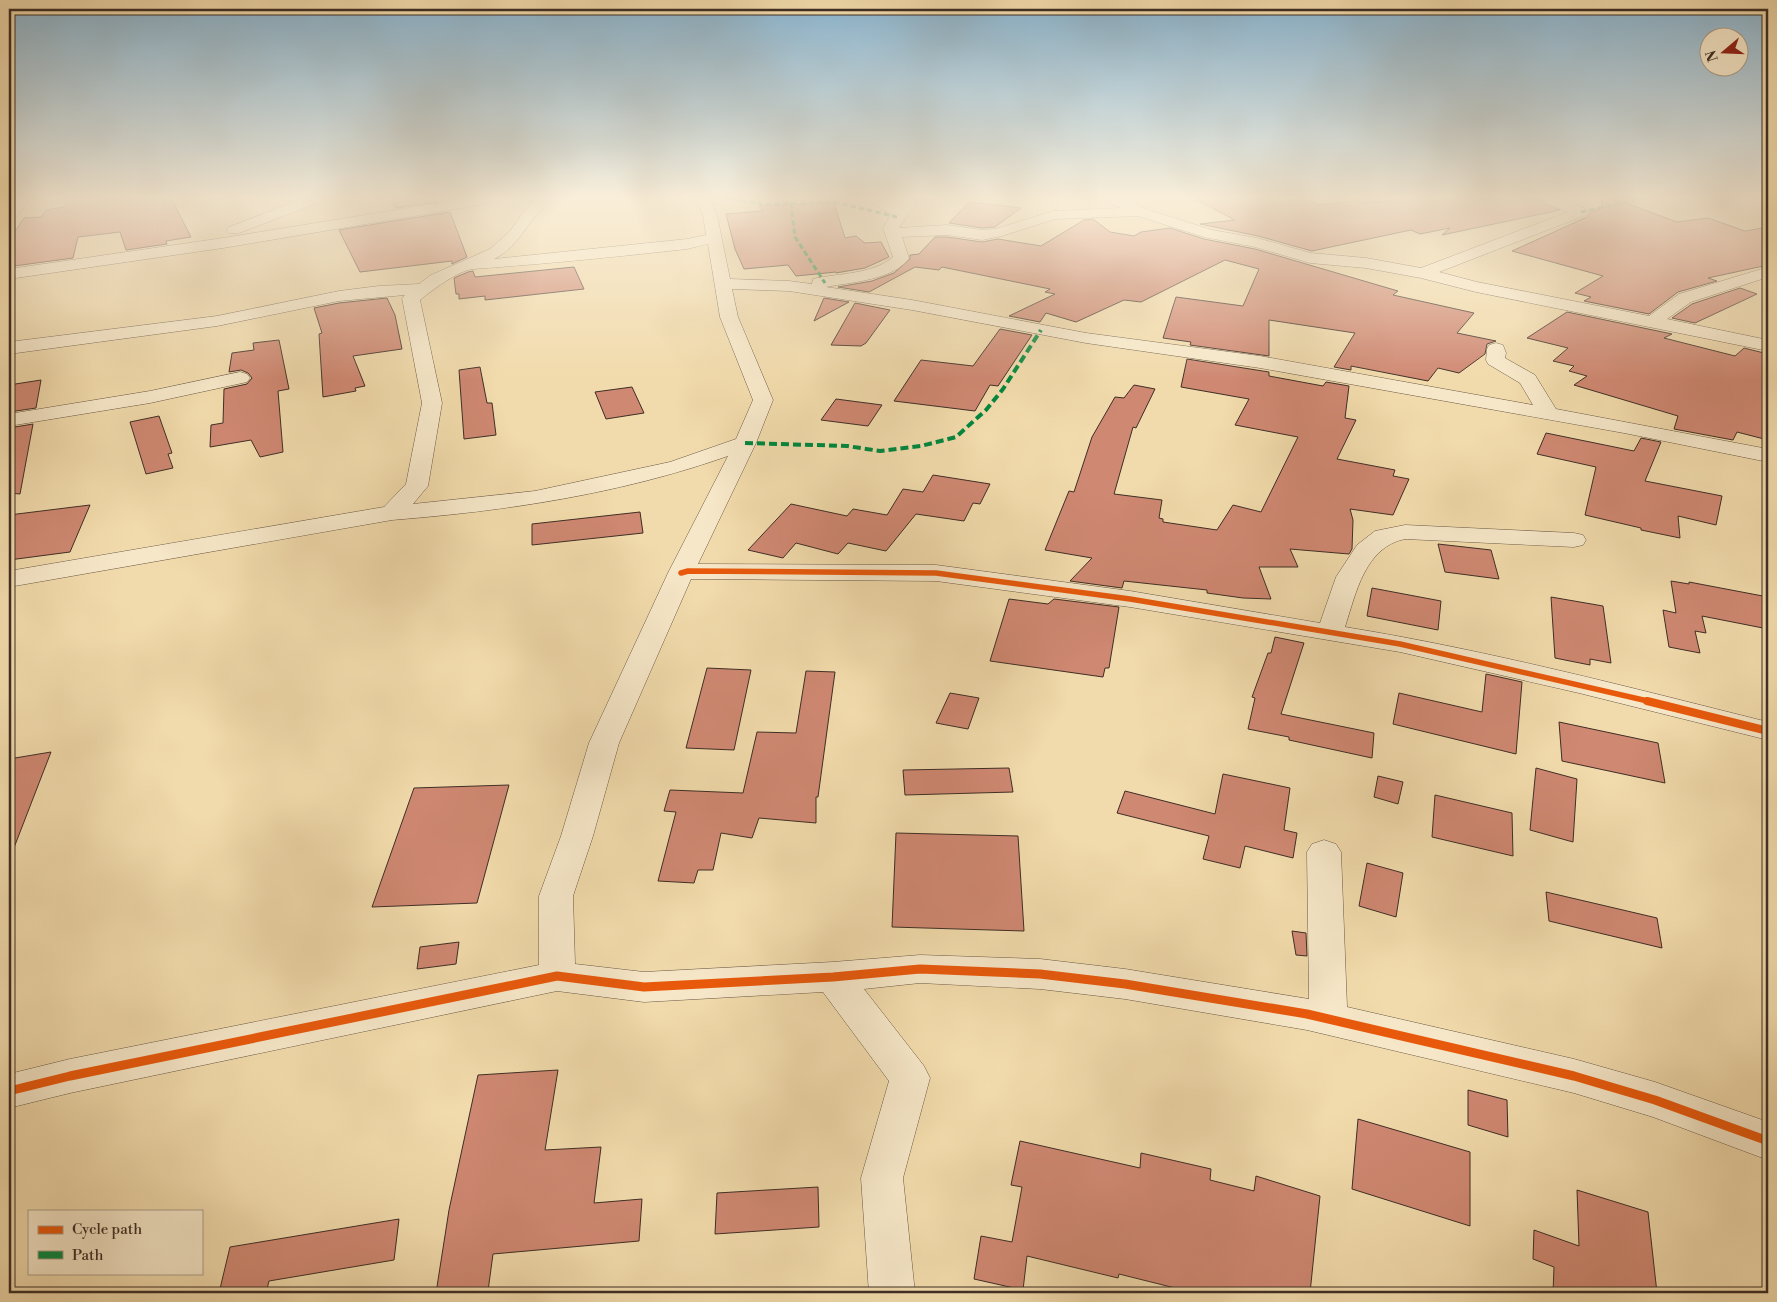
<svg xmlns="http://www.w3.org/2000/svg" width="1777" height="1302" viewBox="0 0 1777 1302" font-family="'Libre Bodoni',serif">
	<rect width="100%" height="100%" fill="#f1daab"/>
	<filter id="stains"><feTurbulence type="fractalNoise" baseFrequency=".004" numOctaves="4"/><feColorMatrix values="0 0 0 0 .2 0 0 0 0 .09 0 0 0 0 .02 0 0 0 .5 -.17"/></filter>
	<radialGradient id="worn" r=".72"><stop offset=".6" stop-color="#630" stop-opacity="0"/><stop offset="1" stop-color="#630" stop-opacity=".3"/></radialGradient>
	<path fill="#cf8872" stroke="#3e2e25" d="M67,198H171L191,237L166,241L167,244L126,250L120,232L78,237L73,258L14,266V254L9,255V240L24,218L41,217L46,210L65,207Z
		M388,198H432L437,202L396,208Z
		M1193,198H1304L1318,205L1358,200L1364,203L1424,198H1540L1543,203L1560,210L1442,235L1450,228L1420,234L1411,230L1312,251L1258,236L1200,224L1235,220Z
		M1600,198H1612L1677,222L1708,218L1745,231L1768,227V265L1708,278L1717,281L1678,292L1649,314L1584,301L1591,297L1575,293L1603,276L1512,251L1587,217L1590,213L1603,207Z
		M969,202L1021,208L995,227L982,228L949,223Z
		M834,203L845,238L856,236L865,243L881,242L889,257L865,268L836,273V272L796,276L788,265L744,269L735,249L726,214L763,211L759,206Z
		M450,212L467,257L452,264V261L360,272L339,230Z
		M1093,219L1110,232L1134,236L1141,232L1170,228L1204,239L1255,249L1398,291L1393,295L1474,313L1457,333L1496,341L1487,344L1485,354L1459,373L1438,368L1428,381L1351,366V370L1334,367L1355,333L1269,320V356L1190,345L1191,342L1163,338L1176,297L1243,306L1259,269L1225,260L1141,302L1124,300L1076,322L1046,313L1040,322L1009,316L1055,294L1045,292L1050,289L942,267L939,270L915,267L869,292L838,287L872,281L894,273L910,259V255L919,254L935,237H947L982,242L998,239L1041,246L1084,220Z
		M574,267L584,289L485,300V296L459,299V294H456L454,278L468,272L473,271L475,277Z
		M1740,288L1757,294L1695,323L1672,318L1692,304Z
		M387,298L395,315L402,349L353,356L365,386L355,388L356,391L323,397L319,334L322,333L314,308L339,303Z
		M824,298L849,302L814,321Z
		M855,303L890,310L866,343L861,346L831,345Z
		M1567,312L1672,334L1664,338L1735,356L1744,348L1768,354V440L1737,432L1733,440L1674,429L1678,416L1574,385L1587,376L1569,371L1574,366L1553,361L1568,348L1527,338Z
		M1000,329L1032,335L998,386L990,385L975,411L894,401L921,360L973,366Z
		M279,340L289,389L278,391L283,452L260,457L251,440L210,447L211,425L223,423L224,389L247,384L252,378L248,373L241,370L229,372L232,353L254,350L253,343Z
		M1187,359L1269,372V376L1323,386L1326,382L1349,386L1345,418L1356,420L1337,459L1395,470L1393,476L1409,479L1393,515L1350,509L1353,520L1352,549L1349,554L1290,549L1298,567H1259L1271,599L1243,598L1207,593V590L1124,581L1122,588L1070,581L1092,558L1045,550L1069,491L1074,492L1092,437L1115,397L1124,398L1134,385L1155,389L1136,428L1133,427L1114,494L1162,500L1159,518L1163,519V522L1217,530L1233,505L1261,512L1298,437L1235,425L1249,399L1181,387Z
		M480,367L487,403H492L496,435L464,439L459,370Z
		M41,380L36,408L9,412V385Z
		M632,387L644,413L606,419L595,392Z
		M836,399L882,405L868,426L821,420Z
		M159,416L172,453L168,454L173,468L146,474L130,422Z
		M33,424L20,494L9,493V428Z
		M1546,433L1634,451L1641,438L1661,442L1645,481L1722,496L1716,525L1678,516L1680,538L1641,530V528L1585,515L1596,467L1537,454Z
		M933,475L990,484L980,504L973,503L964,521L916,514L886,551L848,543L838,554L796,543L783,558L748,550L791,504L847,516L853,509L887,515L903,489L923,492Z
		M90,505L70,552L9,560V515Z
		M640,512L643,533L532,545V524Z
		M1438,544L1491,550L1499,579L1445,572Z
		M1671,581L1689,584V582L1768,597V629L1702,616L1706,633L1695,631L1700,653L1669,647L1663,610L1676,613Z
		M1372,588L1441,601L1438,630L1367,616Z
		M1551,597L1603,606L1611,663L1590,659V665L1555,658Z
		M1009,599L1048,604L1054,599L1119,607L1109,668H1105L1103,677L990,661Z
		M1275,637L1304,643L1281,714L1374,733L1372,758L1289,740V737L1248,729L1255,698L1252,697L1268,653H1271Z
		M707,668L751,670L734,750L686,748Z
		M806,671L835,672L818,797H816V823L759,818L752,838L721,833L713,870H698L694,883L658,881L676,812L664,811L670,790L743,793L757,732L796,733Z
		M1486,674L1522,682L1516,754L1393,724L1399,693L1482,712Z
		M950,693L979,698L968,729L936,723Z
		M1559,722L1658,743L1665,783L1562,761Z
		M51,752L10,858L9,857V759Z
		M1009,768L1013,792L905,795L903,770Z
		M1536,768L1577,779L1573,842L1530,830Z
		M1223,774L1290,788L1284,830L1297,833L1293,858L1245,846L1240,868L1203,859L1209,836L1117,813L1125,791L1215,814Z
		M1378,776L1403,782L1398,804L1374,797Z
		M509,785L477,903L372,907L414,788Z
		M1435,795L1512,813L1513,856L1432,837Z
		M896,833L1018,836L1024,931L892,927Z
		M1367,863L1403,873L1396,917L1359,906Z
		M1546,892L1657,918L1662,948L1549,921Z
		M1292,931L1306,933L1307,956L1296,955Z
		M459,942L456,964L417,969L420,947Z
		M558,1070L545,1150L601,1147L594,1203L642,1199L639,1241L493,1254L488,1291L436,1293L449,1210L478,1075Z
		M1468,1090L1507,1100L1508,1137L1468,1125Z
		M1358,1119L1470,1152V1226L1352,1189Z
		M1020,1141L1140,1168L1141,1153L1211,1169L1210,1180L1254,1191L1256,1176L1320,1196L1310,1293H1195L1119,1274L1118,1278L1027,1256L1023,1290L974,1279L981,1236L1012,1242L1022,1187L1011,1185Z
		M818,1187L819,1227L715,1234L717,1193Z
		M1577,1190L1648,1212L1657,1293H1553L1554,1267L1533,1259L1534,1230L1579,1246Z
		M399,1219L394,1260L269,1281L266,1293H219L230,1247Z"/>
	<g fill="none" stroke-linecap="round" stroke-linejoin="round">
		<g stroke="#6b5946" stroke-width="1">
			<path id="minor" d="M17,198H31L14,220L9,221V208Z
				M305,198H325L323,201L239,233H229L226,230L229,227Z
				M471,198H504L502,201L497,202L223,248L9,279V269L223,238Z
				M536,198H551C546,206 538,212 533,219C521,235 512,250 494,259L687,239L706,235L703,215L695,198H709L717,215L730,279L789,281L812,284L813,279C838,273 872,275 893,257L883,228L891,215L865,198H882L897,207L905,198H919L899,228L947,225L982,230L995,229L1054,211L1121,208L1105,201L1103,198H1122L1146,209L1212,230L1257,238L1311,253L1366,258L1421,268L1568,212L1544,201L1542,198H1561L1586,209L1588,212L1586,215L1439,272L1477,282L1649,316L1679,294L1768,267V277L1691,302L1667,319L1768,340V351L1476,292L1421,278L1366,268L1310,263L1255,247L1204,237L1138,216L1055,219L1002,236L982,240L947,235L902,237L909,258C894,280 851,282 826,287L912,300L1086,333L1260,356L1533,405L1520,383L1488,364L1486,360L1487,349L1489,345L1496,343L1503,345L1506,353L1505,358L1535,375L1556,409L1768,449V462L1624,433L1260,368L1086,343L912,310L789,291L732,289L738,317L773,400L756,443L698,564L936,565L1130,591L1320,623L1336,577L1357,545L1375,531L1405,525L1574,533L1583,535L1586,540L1583,545L1574,547L1405,539C1365,547 1356,593 1345,627C1487,650 1628,687 1768,722V740L1579,693L1400,652L1130,607L936,581L691,579L619,743L593,836L573,896L575,964L644,972L833,962L920,955L1040,959L1125,969L1309,999L1307,852L1312,844L1324,840L1336,844L1341,852L1347,1007L1574,1059L1655,1082L1768,1122V1160L1653,1117L1574,1093L1307,1030L1125,999L1040,989L920,983L864,989L924,1066L930,1078L903,1178L915,1293H869L861,1178L889,1081L823,992L644,1002L557,991L70,1093L9,1108V1074L70,1059L539,965V896L561,836L589,743L668,573L728,456C620,494 506,511 392,520L9,587V571L384,507L406,484L422,403L402,298L405,295L339,301L217,326L9,354V342L217,316L339,291L379,286L419,284L431,275L490,249L510,231L522,214ZM708,244L720,317L753,400L736,439L670,462L535,491L413,504L428,486L442,403L420,300C431,291 459,270 473,269C544,264 616,257 687,249Z
				M240,372L247,374L250,378L247,382L150,403L9,426V414L150,391Z"/>
		</g>
		<use href="#minor" fill="#f6e7c8" fill-rule="evenodd"/>
		<path stroke="#00873e" stroke-width="3" stroke-dasharray="5.5 3" stroke-linecap="butt" d="M724,198L764,204L835,202L897,217
			M791,203L795,237L825,283
			M1581,212L1645,198"/>
		<path stroke="#00873e" stroke-width="4" stroke-dasharray="8 4" stroke-linecap="butt" d="M745,443L847,446L880,451L921,446L956,437L986,410L1003,389L1041,330"/>
		<g stroke="#f6e7c8" stroke-width="9">
			<path id="cycleway-far2" d="M681,573L688,571L936,573L1130,599L1400,644L1652,702"/>
		</g>
		<g stroke="#f6e7c8" stroke-width="11">
			<path id="cycleway-far1" d="M1647,701L1768,731"/>
		</g>
		<g stroke="#f6e7c8" stroke-width="12">
			<path id="cycleway" d="M9,1091L70,1076L557,976L644,987L833,977L920,969L1040,974L1125,984L1307,1014L1574,1076L1655,1100L1768,1141"/>
		</g>
		<use href="#cycleway-far2" stroke="#e8590c" stroke-width="5.5"/>
		<use href="#cycleway-far1" stroke="#e8590c" stroke-width="8"/>
		<use href="#cycleway" stroke="#e8590c" stroke-width="9"/>
	</g>
	<linearGradient id="sky" x2="0" y2="1"><stop stop-color="#8ab6d2"/><stop offset="0.52" stop-color="#f9eed9"/><stop offset="1" stop-color="#f9eed9" stop-opacity="0"/></linearGradient>
	<rect width="1777" height="380" fill="url(#sky)"/>
	<rect width="1777" height="1302" fill="none" stroke="#f1daab" stroke-width="30"/>
	<rect x="10" y="10" width="1757" height="1282" fill="none" stroke="#3e2e25" stroke-width="2.5"/>
	<rect x="15" y="15" width="1747" height="1272" fill="none" stroke="#3e2e25"/>
	<rect x="28" y="1210" width="175" height="65" fill="#f6e7c8" stroke="#ac9d87"/>
	<rect x="38" y="1226" width="25" height="8" fill="#e8590c" stroke="#ac9d87"/>
	<text x="72" y="1234" font-size="15" fill="#3e2e25">Cycle path</text>
	<rect x="38" y="1251" width="25" height="8" fill="#00873e" stroke="#ac9d87"/>
	<text x="72" y="1260" font-size="15" fill="#3e2e25">Path</text>
	<g transform="translate(1724 52) rotate(251)"><circle r="24" fill="#f6e7c8" stroke="#ac9d87"/>
	<path d="M0-4L9 19L0 12L-9 19Z" fill="#8f2418"/>
	<text y="-8" font-size="14" font-weight="bold" text-anchor="middle" fill="#3e2e25">N</text>
	</g>
	<rect width="100%" height="100%" filter="url(#stains)"/>
	<rect width="100%" height="100%" fill="url(#worn)"/>
</svg>
